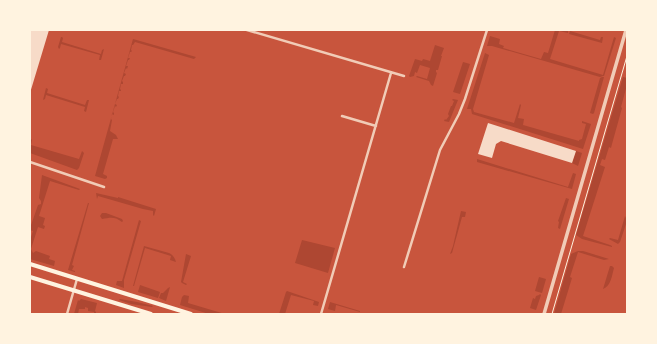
<svg xmlns="http://www.w3.org/2000/svg" width="657" height="344" viewBox="0 0 657 344" font-family="Figtree,sans-serif">
	<rect width="100%" height="100%" fill="#c8553d"/>
	<path fill="#ae4732" d="M555,30H564L568,31V33L559,31L550,59L603,75L614,37L616,38L604,76H603L600,77L492,46H487L490,36L500,39L499,44L504,46L503,48L541,59L544,52L548,53Z
		M570,31L600,40L601,37H603L602,43L569,34Z
		M61,37H62L63,38L62,42L101,54L102,50L104,49L101,60H99L100,55L61,44L60,48L59,49L58,47Z
		M133,39L196,57L194,59L135,42L133,45H132L131,50L132,51L131,52H130L128,58H130L129,60H128L126,66H128L127,69L126,68L124,73L126,74L125,76H124L122,81L123,82V84H121L120,89L121,90V91H119L118,96L119,97L118,99H117L115,104L117,105L116,107L115,106L113,112L114,113V115L112,114L111,119L112,120L110,131L116,135L118,139H113L103,174L107,176V178L105,179L95,176Z
		M435,45L444,48L441,56H442L438,70H436V72L437,73L433,86L431,85L429,81L416,77L417,76L427,79L430,68L420,65L417,73L415,72L414,76L410,77L409,76L415,59L422,61L423,59L430,61Z
		M485,53L489,55L473,109L474,112L514,123L520,104L521,105L518,118L524,119L523,125L579,141V140L582,139L586,124L582,123V121L591,124L583,149L472,114L471,109H467Z
		M463,62L470,64L460,94L453,92Z
		M602,77H604L594,113L593,114L590,113L600,78Z
		M623,77L627,78V85L621,107L622,108L612,144L611,148L609,147L605,160L602,159L600,165L605,167L583,236L610,245L612,246V247L582,239L576,235Z
		M46,88L48,89L47,93L85,105L87,100H89L86,112L84,111L85,107L46,95L45,99L43,100Z
		M453,99L458,100L449,122L444,121L445,119L446,120L449,116L448,114L451,106H452L454,101L452,100Z
		M31,139L32,140L31,145L79,159L82,151L84,153L79,168L77,170L30,153Z
		M576,151L582,153L578,166L572,163Z
		M477,159L568,187L573,173L576,174L572,189L477,162Z
		M42,175L80,189L79,190L50,181L39,216L45,218L43,225L45,226L44,229L38,227L31,249L33,253L36,251L50,256L49,259L55,261L54,266L30,259V240L33,231L30,230V228L38,205L41,204V201L39,198Z
		M96,193L118,198V197L156,209L154,216L153,215V211L143,209L98,196L97,199Z
		M566,198L569,199L560,229L558,228L559,222L558,221Z
		M88,203H89L72,265L74,266L72,270L75,271V272L68,270Z
		M461,211L466,212L465,217H462L452,253L450,254L453,246Z
		M102,213H106L122,219L123,221L122,222C114,216 110,218 102,219L100,216Z
		M625,216L626,218L627,221L620,242L618,244L609,239L610,238L618,240Z
		M139,220L141,221L124,280V288L116,285L117,281H122Z
		M302,240L335,248L328,273L295,263Z
		M144,246L169,253C173,255 175,258 176,262L170,260L171,256L145,248L134,286H133Z
		M578,251H583L609,259L604,260L578,252L570,277L572,278L561,314H554L571,254Z
		M186,254L191,256L183,282L187,284L186,285L182,283L181,282Z
		M610,266H612L614,268C612,275 611,286 603,289Z
		M539,277L546,279L542,293L535,291Z
		M140,285L160,292L158,298L138,292Z
		M170,287L166,301L159,298L161,293H163L168,288Z
		M287,291L319,302L318,306L313,305L314,301L291,295L285,314H279L286,292Z
		M540,294L541,295L536,310L530,308L533,298L535,299L536,296L539,295Z
		M184,295L189,296L188,303L225,314H219L216,313V314H217H209L180,305L182,297Z
		M81,299L97,303L95,311L96,312V314H94V312L88,311V308L85,307V309H79L78,314H74L78,300L79,301Z
		M120,299L137,302L153,306L152,307L131,304L119,300Z
		M330,302L360,311V312L336,305L335,311L328,309Z"/>
	<path fill="#f7dbc8" d="M30,30H49L30,93Z
		M488,123L576,151L572,163L501,141L496,144L492,158L478,154Z"/>
	<g fill="none" stroke-linecap="round" stroke-linejoin="round">
		<path stroke="#fff3e0" stroke-width="1" d="M552,314L627,56"/>
		<path stroke="#f1ccb7" stroke-width="2.5" d="M247,30L404,76
			M342,116L376,126
			M30,162L104,187
			M404,267L440,150L459,114L465,99L487,30
			M67,314L77,279
			M321,314L391,73"/>
		<path stroke="#f1ccb7" stroke-width="3.5" d="M544,314L626,30"/>
		<path stroke="#fff3e0" stroke-width="4" d="M30,264L191,314
			M30,277L151,314"/>
	</g>
	<rect width="657" height="344" fill="none" stroke="#fff3e0" stroke-width="62"/>
</svg>
